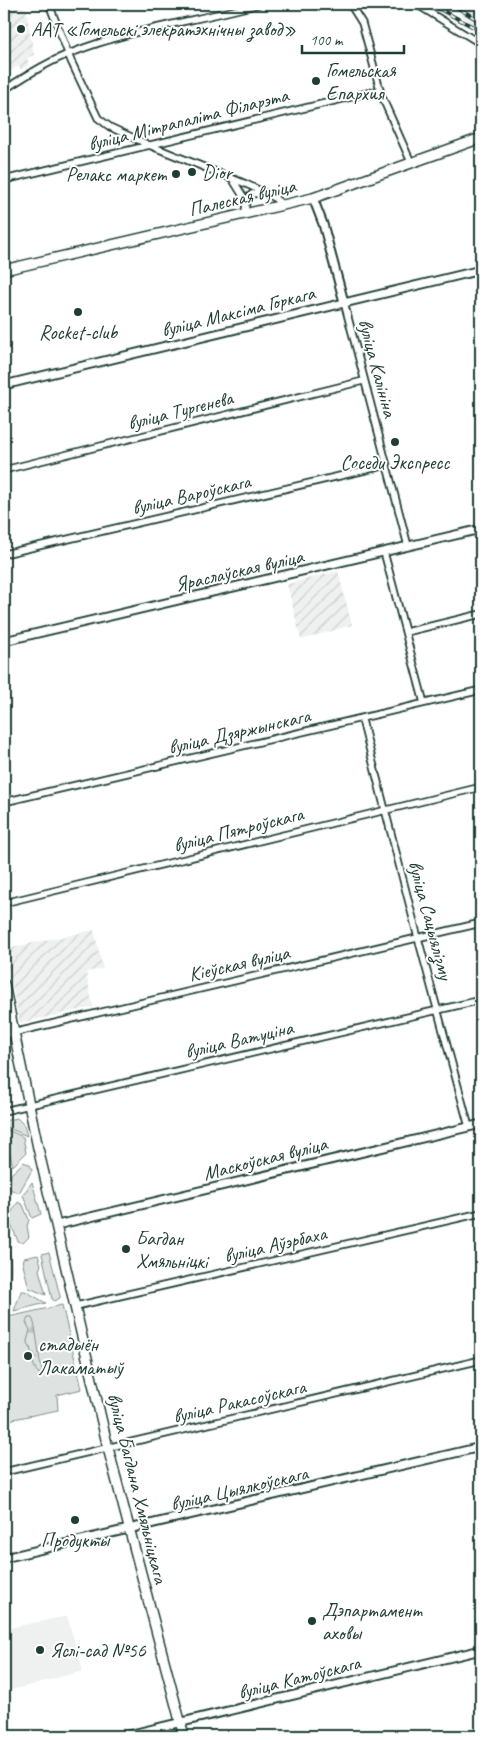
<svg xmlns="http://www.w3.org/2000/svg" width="485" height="1740" viewBox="0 0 485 1740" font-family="Caveat,sans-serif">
	<defs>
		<pattern id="industrial-furrows" width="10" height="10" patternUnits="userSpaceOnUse" patternTransform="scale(1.25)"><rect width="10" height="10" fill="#eef1f0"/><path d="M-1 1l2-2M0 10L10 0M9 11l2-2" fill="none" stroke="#ccd0ce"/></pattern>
		<pattern id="forest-firs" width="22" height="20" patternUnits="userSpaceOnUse" patternTransform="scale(1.25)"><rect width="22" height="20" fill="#dee3e2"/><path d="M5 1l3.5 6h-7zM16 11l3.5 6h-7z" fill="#bec4c2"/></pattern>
	</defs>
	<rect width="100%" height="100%" fill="#fff"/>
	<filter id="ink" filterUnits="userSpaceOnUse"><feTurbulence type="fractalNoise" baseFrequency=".02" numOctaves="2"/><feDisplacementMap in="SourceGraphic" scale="10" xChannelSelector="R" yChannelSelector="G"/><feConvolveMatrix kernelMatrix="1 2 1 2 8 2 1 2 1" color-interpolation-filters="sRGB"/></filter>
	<g filter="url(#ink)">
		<path fill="#eef1f0" d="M446,4H481V31Z
			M67,1616L83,1671L4,1692V1629Z"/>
		<path fill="url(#industrial-furrows)" d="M4,4H25L34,55L27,58L29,64L21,70L18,66L4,75Z
			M338,571L352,625L301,640L287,584Z
			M94,930L103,969L86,972L93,1007L20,1023L4,949Z"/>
		<path fill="#dee3e2" stroke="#7e908b" d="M17,1118L24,1125L27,1136L4,1126V1121Z
			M8,1130L23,1137L26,1153L13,1166L4,1132Z
			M24,1162L30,1165L32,1170L19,1193L10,1189L11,1174Z
			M32,1182L41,1214L32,1218L23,1195Z
			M18,1202L23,1205L29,1220L27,1226L29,1237L23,1243L18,1241L8,1218Z
			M4,1237C13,1257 13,1278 4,1299Z
			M49,1252L60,1296V1298L55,1301L52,1299L42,1254Z
			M38,1255L41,1265L39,1270L46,1295L29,1288L23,1265L24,1258Z
			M21,1291H25L46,1303L14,1311Z
			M62,1305L82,1389L57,1395L58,1410L4,1421V1318Z"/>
		<path fill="url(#forest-firs)" stroke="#7e908b" d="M28,1318H32C37,1326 38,1358 42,1371L39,1374C30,1365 34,1351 27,1341L30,1330L26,1322Z"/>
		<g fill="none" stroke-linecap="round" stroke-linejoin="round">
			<g stroke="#1f3d34" stroke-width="9">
				<path id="minor" d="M49,4L71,61L98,118L110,127L149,145L246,184L272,196L283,205
					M350,4L362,23L382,97L411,162
					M416,4L481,44
					M480,4H481
					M4,90C25,76 47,62 71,53C131,29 196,21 259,4
					M4,180L380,90
					M233,180L246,201L245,214
					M246,201L252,194L262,193
					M344,302L408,546
					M4,470L363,381
					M384,552L424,703
					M4,554L387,465
					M406,632L481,614
					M362,720L418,938L469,1127
					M4,802L481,690
					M4,903L481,787
					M4,1035L481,923
					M4,1111L481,1000
					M76,1306L481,1213
					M4,1472L481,1360"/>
			</g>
			<g stroke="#1f3d34" stroke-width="11">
				<path id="tertiary" d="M313,198L323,224L344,302
					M4,385L481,270
					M4,641L481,529
					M57,1225L481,1124
					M4,1558L481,1447
					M124,1736L481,1650"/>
			</g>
			<g stroke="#1f3d34" stroke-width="12">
				<path id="primary" d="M4,270L313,198L481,138
					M4,984L38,1148L108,1448L184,1736"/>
			</g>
			<use href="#minor" stroke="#fff" stroke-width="5.5"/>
			<use href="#tertiary" stroke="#fff" stroke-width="7"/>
			<use href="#primary" stroke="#fff" stroke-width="9"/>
			<g stroke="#1f3d34" stroke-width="4">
				<path id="rail" d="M430,4L481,31
					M452,4L481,22"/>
			</g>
			<use href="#rail" stroke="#fff" stroke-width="2" stroke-dasharray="5.5" stroke-linecap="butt"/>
		</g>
	</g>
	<g fill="#1f3d34" stroke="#fff" stroke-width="2">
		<circle cx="21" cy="29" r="5"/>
		<circle cx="316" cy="81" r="5"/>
		<circle cx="192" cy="172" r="5"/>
		<circle cx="176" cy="174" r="5"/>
		<circle cx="78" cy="312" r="5"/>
		<circle cx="395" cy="442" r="5"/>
		<circle cx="126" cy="1249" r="5"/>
		<circle cx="28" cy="1356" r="5"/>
		<circle cx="75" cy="1520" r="5"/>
		<circle cx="312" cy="1621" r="5"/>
		<circle cx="40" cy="1650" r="5"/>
	</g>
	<g text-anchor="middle" stroke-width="4" stroke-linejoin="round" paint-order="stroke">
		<g font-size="20" fill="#1f3d34" stroke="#fff" text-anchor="start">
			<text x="31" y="36">ААТ «Гомельскі элекратэхнічны завод»</text>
			<text x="326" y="77">Гомельская<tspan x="326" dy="23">Епархия</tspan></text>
			<text x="202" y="179">Dior</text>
			<text x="166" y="181" text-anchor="end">Релакс маркет</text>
			<text x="78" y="339" text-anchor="middle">Rocket-club</text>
			<text x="395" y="469" text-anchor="middle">Соседи Экспресс</text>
			<text x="136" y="1245">Багдан<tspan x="136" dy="23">Хмяльніцкі</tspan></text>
			<text x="38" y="1351">стадыён<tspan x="38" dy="23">Лакаматыў</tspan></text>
			<text x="75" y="1547" text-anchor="middle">Продукты</text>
			<text x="322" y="1617">Дэпартамент<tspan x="322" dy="23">аховы</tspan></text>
			<text x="50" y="1657">Яслі-сад №56</text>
		</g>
		<g font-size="20" fill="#1f3d34" stroke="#fff">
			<text transform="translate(188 119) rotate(-14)" y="7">вуліца Мітрапаліта Філарэта</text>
			<text transform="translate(242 197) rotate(-13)" y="7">Палеская вуліца</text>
			<text transform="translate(238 311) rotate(-14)" y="7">вуліца Максіма Горкага</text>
			<text transform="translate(378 368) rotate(75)" y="7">вуліца Калініна</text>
			<text transform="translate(180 410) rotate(-14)" y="7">вуліца Тургенева</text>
			<text transform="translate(191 494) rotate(-13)" y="7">вуліца Вароўскага</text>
			<text transform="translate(239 570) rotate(-13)" y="7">Яраслаўская вуліца</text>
			<text transform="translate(239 731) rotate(-13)" y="7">вуліца Дзяржынскага</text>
			<text transform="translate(238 829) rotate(-14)" y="7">вуліца Пятроўскага</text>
			<text transform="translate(431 920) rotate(75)" y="7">вуліца Сацыялізму</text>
			<text transform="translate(239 963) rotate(-13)" y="7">Кіеўская вуліца</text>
			<text transform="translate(239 1039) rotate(-13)" y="7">вуліца Ватуціна</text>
			<text transform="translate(265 1158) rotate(-14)" y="7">Маскоўская вуліца</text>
			<text transform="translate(275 1244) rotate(-13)" y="7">вуліца Аўэрбаха</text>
			<text transform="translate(239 1401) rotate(-13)" y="7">вуліца Ракасоўскага</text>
			<text transform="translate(138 1488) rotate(76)" y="7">вуліца Багдана Хмяльніцкага</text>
			<text transform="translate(239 1488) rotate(-13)" y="7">вуліца Цыялкоўскага</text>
			<text transform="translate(299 1677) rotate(-14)" y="7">вуліца Катоўскага</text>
		</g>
	</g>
	<rect width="485" height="1740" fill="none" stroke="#fff" stroke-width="20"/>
	<rect x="10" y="10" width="465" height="1720" fill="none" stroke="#1f3d34" stroke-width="2" filter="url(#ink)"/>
	<path d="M302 45v8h102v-8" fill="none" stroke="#1f3d34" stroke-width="2.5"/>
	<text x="310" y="45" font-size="15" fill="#1f3d34" stroke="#ffffff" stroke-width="4" paint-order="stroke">100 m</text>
</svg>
